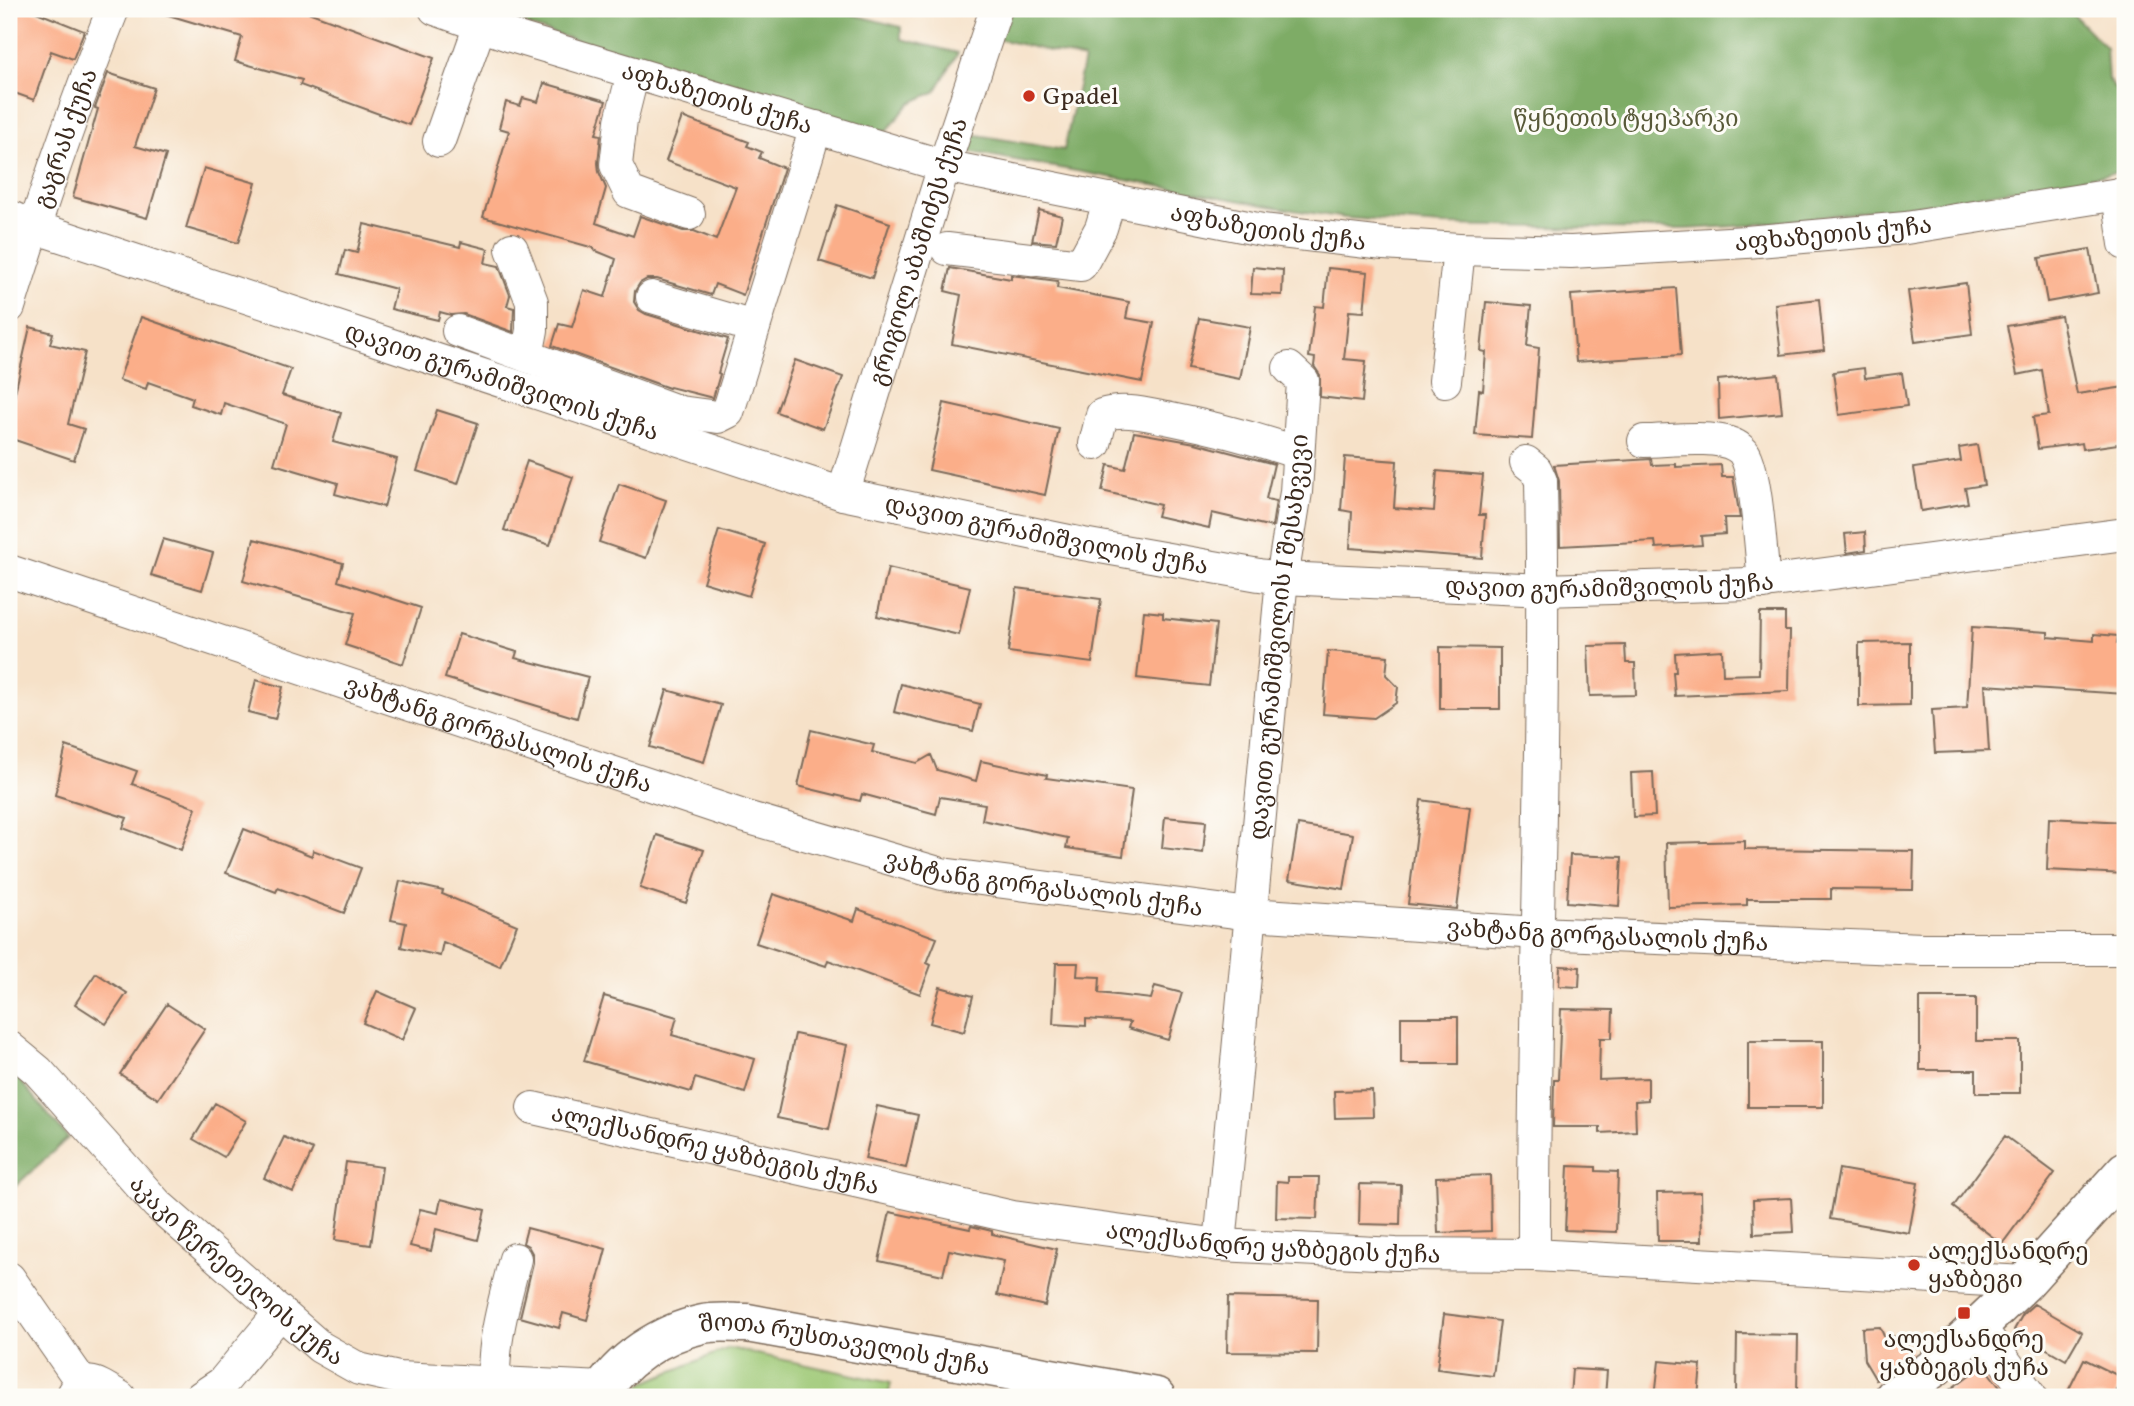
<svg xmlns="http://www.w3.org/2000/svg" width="2134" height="1406" viewBox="0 0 2134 1406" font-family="Vollkorn,'Noto Serif Georgian',serif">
	<rect width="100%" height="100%" fill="#fdfcf7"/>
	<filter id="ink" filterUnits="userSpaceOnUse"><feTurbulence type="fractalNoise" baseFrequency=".0143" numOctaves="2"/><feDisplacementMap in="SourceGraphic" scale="14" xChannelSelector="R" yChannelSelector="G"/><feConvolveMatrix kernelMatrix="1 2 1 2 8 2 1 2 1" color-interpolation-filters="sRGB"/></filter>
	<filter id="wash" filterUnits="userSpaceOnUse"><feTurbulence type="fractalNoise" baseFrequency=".00686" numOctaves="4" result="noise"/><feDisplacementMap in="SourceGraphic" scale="28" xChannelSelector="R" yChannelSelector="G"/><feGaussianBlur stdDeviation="1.57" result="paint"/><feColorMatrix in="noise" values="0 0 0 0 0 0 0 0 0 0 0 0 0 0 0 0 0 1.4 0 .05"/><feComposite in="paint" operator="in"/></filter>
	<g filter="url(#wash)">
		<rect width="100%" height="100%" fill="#f6e1c8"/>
		<path fill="#9dc875" stroke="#6c794a" stroke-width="2" d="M729,1348L891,1383L888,1397H638L641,1384Z"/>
		<path fill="#7eac66" stroke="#5c6b42" stroke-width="2" d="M471,9H831L901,27V39L958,53L935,92L910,103L886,132Z
			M1009,9H2068L2106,48L2108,80L2125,101V171L1927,204L1752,225L1685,229L1595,228L1442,225L1346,218L1286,209L966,151L971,134L1064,150L1084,59L998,39Z
			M9,1071L16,1076L68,1138L9,1192Z"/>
		<g id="blocks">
			<path fill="#fbae89" d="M9,9H29L84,31L73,59L51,51L34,100L9,91Z
				M166,9H300L434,58L409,125L300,85L302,80L235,61L242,37L165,14Z
				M108,73L154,88L135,146L166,155L147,218L73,197L98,109L95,108Z
				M544,83L606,101L596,134L601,135L598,163L599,172L606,188L596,223L633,236L640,216L683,231H694L716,240L736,187L666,161L682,117L749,142L747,146L762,152L759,158L784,168L743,295L715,284L711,295L657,279H647L640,283L635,291L634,302L639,310L646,314L728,339L718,373L720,374L713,398L670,387L669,388L552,346L559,324L572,327L584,290L605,297L616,259L594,250V248L483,217L509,131L499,128L506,102L520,106L523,98L538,102Z
				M204,168L256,183L238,243L186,228Z
				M837,205L890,223L872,278L819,261Z
				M1039,210L1062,216L1056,243L1032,241Z
				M364,224L460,247L461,242L488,249L485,263L499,266L510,295L507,306L514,308L513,332L464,314L451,315L440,312L438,320L391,309L396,289L339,274L345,250L357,253Z
				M2090,249L2098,293L2047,302L2039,258Z
				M1253,267L1283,270L1282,295L1251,294Z
				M950,268L1011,279V275L1058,281L1057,288L1129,302L1126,318L1154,323L1142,382L952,344L961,295L945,291Z
				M1328,268L1368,272L1364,312L1349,311L1344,359L1366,361L1362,402L1320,397V375L1314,366L1315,358L1309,357L1315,306L1324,307Z
				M1966,283L1972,334L1915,342L1908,291Z
				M1676,288L1681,355L1576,362L1571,295Z
				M1819,299L1824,350L1781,355L1775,304Z
				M1486,302L1531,306L1527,346L1539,348L1532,439L1475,435L1479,390L1483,391L1486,352L1481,351Z
				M2061,316L2077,394L2125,387V443L2083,449L2082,443L2038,449L2033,417L2049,415L2042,370L2017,375L2007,326Z
				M141,317L291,369L282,395L341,413L333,442L397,459L384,507L335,494L338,483L274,464L286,424L224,403L221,415L191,405L193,398L148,382L146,389L119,380Z
				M1199,318L1250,327L1240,379L1188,369Z
				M30,327L53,333L50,344L85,352L68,424L84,429L74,460L9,438V405L12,406Z
				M795,360L843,377L823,429L776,412Z
				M1864,368L1865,378L1902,373L1907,406L1839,415L1833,372Z
				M1778,374L1782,413L1719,419L1718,380Z
				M944,403L1059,429L1045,495L929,470Z
				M437,410L478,423L458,484L417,471Z
				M1134,432L1195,443L1274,464L1266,499L1276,501L1272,527L1212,513L1209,528L1157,516L1160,505L1102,491L1108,465L1125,469Z
				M1977,445L1984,485L1965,488L1968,503L1921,511L1914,468L1961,461L1959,448Z
				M1345,457L1397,461L1394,508L1434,511L1437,471L1483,475L1479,515H1485L1482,558L1350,548L1352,512L1341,510Z
				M1651,459L1652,465L1676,464V467L1721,465L1722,477H1733L1740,518H1724L1725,534L1701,536L1702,545L1656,548L1655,541L1560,546L1559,481L1554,465Z
				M527,461L573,477L550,545L504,530Z
				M619,484L666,500L646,558L599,542Z
				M719,530L765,544L749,596L703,582Z
				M1865,532L1866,550L1847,553L1845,534Z
				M163,539L213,553L202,590L151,575Z
				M254,539L343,563L338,581L421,608L403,664L345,645L355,613L243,581Z
				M888,568L970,587L959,635L877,616Z
				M1017,588L1101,599L1092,663L1008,652Z
				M1144,611L1163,613V618L1216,624L1209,686L1137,678Z
				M1760,613H1785V631H1790L1789,691L1675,696L1673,672H1676L1675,653L1722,650L1723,675L1759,674Z
				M1972,627L2048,632V637L2094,641V634L2118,636L2117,643L2125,644V694L1985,685L1989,751L1935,753L1932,710L1967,708Z
				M459,634L517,652L515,658L588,677L577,718L445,678Z
				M1910,642V705L1859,706V643Z
				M1625,645L1626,663H1635L1636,695L1590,696L1588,646Z
				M1440,647L1500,648V709H1440Z
				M1328,651L1388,656L1386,675L1398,687L1396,703L1374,718L1323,714Z
				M256,680L283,687L275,719L248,712Z
				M901,684L980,704L973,731L894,712Z
				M667,690L721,705L704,762L650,747Z
				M811,730L874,745L872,752L917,763L931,755L937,770L976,781L981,761L1047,775L1046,778L1132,790L1123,856L1066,848L1068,838L982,820L985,804L940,797L936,814L862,794L860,801L798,786Z
				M66,746L137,771L132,784L196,808L181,850L123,828L127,818L55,795Z
				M1653,772L1655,816L1633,817L1631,773Z
				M1421,800L1470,807L1457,909L1408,904Z
				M1165,817L1206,821L1203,853L1162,848Z
				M2049,818L2125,822V874L2047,870Z
				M1298,825L1353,834L1344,889L1289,880Z
				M244,829L312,856L313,850L361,868L344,913L278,888L276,892L226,873Z
				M657,835L704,850L686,903L640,888Z
				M1745,841V849L1914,851L1913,890L1831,889V899H1747V905L1668,907L1666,843Z
				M1570,855L1622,857L1619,906L1567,902Z
				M400,881L443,891L442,894L517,925L500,966L443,942L440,956L401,947L406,923L391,920Z
				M773,894L854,921L858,909L937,938L927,963L931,965L920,994L828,960L826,966L756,943Z
				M1056,963H1078L1077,976L1100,977L1099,993L1151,999L1155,986L1182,993L1168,1040L1128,1028L1130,1022L1086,1019V1026L1053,1024Z
				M1560,966L1580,967L1579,987L1559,986Z
				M96,973L127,993L106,1024L75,1004Z
				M940,987L973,996L964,1032L930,1023Z
				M377,991L416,1008L402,1040L363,1023Z
				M604,996L677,1017L672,1035L755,1059L745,1093L695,1078L691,1092L584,1061Z
				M1920,998H1976V1041H2020V1093H1976V1070H1920Z
				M167,1004L205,1029L158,1099L120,1074Z
				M1561,1009L1613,1010L1612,1038H1600L1599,1080L1648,1078V1100L1635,1101L1636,1131L1600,1133V1127H1553L1554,1080H1558Z
				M1401,1017H1458V1064H1401Z
				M795,1034L847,1045L829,1129L777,1118Z
				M1748,1041H1823V1107H1748Z
				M1372,1090L1373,1117L1335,1118L1334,1091Z
				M215,1103L246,1121L224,1157L193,1139Z
				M877,1106L918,1115L906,1168L865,1159Z
				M2005,1136L2055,1173L2002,1244L1953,1207Z
				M284,1137L313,1150L293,1192L264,1178Z
				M346,1162L382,1167L371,1245L335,1240Z
				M1568,1166L1596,1167V1171L1618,1172L1616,1232L1565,1230Z
				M1839,1169L1918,1183L1909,1233L1830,1219Z
				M1490,1175L1491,1231L1438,1233L1436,1177Z
				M1288,1177H1319L1317,1219L1276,1218L1277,1181L1288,1182Z
				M1360,1184L1401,1185L1400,1225L1359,1224Z
				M1701,1192L1702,1241H1658L1657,1193Z
				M1791,1198L1793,1232L1754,1234L1753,1200Z
				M441,1199L485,1210L478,1240L436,1229L431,1251L410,1246L420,1209L438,1213Z
				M890,1212L970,1229L971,1226L992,1231V1234L1057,1249L1045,1306L997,1295L1004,1261L949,1250L943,1275L879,1261Z
				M527,1228L606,1249L587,1320L563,1313L559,1328L520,1317L533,1263L532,1253L528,1246L523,1243Z
				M1228,1297L1318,1299L1317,1353L1227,1352Z
				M2034,1304L2082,1332L2066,1360L2014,1330L2023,1314Z
				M1444,1314L1500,1321L1493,1376L1437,1369Z
				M1880,1327L1884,1336L1902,1337L1913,1356L1876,1380L1864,1360L1862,1328Z
				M1737,1334L1798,1335L1797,1394H1736Z
				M2084,1359L2123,1378L2114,1397H2065Z
				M1659,1361L1701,1365L1698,1397H1655Z
				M1983,1365L2007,1397H1940Z
				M1572,1369L1607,1371L1605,1397H1570Z"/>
		</g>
	</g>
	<g filter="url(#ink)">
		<use href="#blocks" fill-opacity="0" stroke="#7c6a5a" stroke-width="2"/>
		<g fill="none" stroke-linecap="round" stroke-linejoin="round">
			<g stroke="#7c6a5a" stroke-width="34">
				<g id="minor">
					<path id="s1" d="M435,9L511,36L944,166L1262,230L1384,244L1459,249L1571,252L1746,242L1906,228L2125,193"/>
					<path d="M633,73L621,121L616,165L629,192L689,214"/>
					<path d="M439,141L480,25"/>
					<path d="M2118,194L2125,244"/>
					<path id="s2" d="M9,216L34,227L843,494L1083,544L1259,575L1282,578L1543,590L1750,584L2125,534"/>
					<path d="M512,249L532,302V330L527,356"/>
					<path d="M947,249L1081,265L1101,228L1110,199"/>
					<path d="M652,297L754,327"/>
					<path id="s3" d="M9,307C40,206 74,107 113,9"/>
					<path d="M458,331L680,412L718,417L728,412L816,127"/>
					<path d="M1445,381L1459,249"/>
					<path d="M1644,441C1668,441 1716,434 1736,446C1738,447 1743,451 1744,453C1757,473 1761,555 1764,583"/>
					<path d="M1095,444L1102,415C1123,408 1145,414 1166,418C1211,427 1255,438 1298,453"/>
					<path d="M1526,462L1536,470L1541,481C1546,739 1533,997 1534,1255"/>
					<path id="s4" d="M843,494L944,166L996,9"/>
					<path id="s5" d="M9,571L746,817L942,874L1250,914L1538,933L1923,949H2125"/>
					<path id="s6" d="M9,1047L38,1071L157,1204L320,1347L359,1369L399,1378L603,1388"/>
					<path id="s7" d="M533,1108L1013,1217L1220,1245L1396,1254L1534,1255L2025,1282"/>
					<path id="s8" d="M1220,1245L1282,578L1296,492L1303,381L1289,368"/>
					<path d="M9,1278L82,1383"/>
					<path d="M1978,1325L2031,1397"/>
					<path d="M494,1383C493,1338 504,1303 515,1259"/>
					<path d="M72,1397C83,1370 102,1387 120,1397"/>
					<path d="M201,1397L222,1383L280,1313"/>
				</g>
			</g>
			<g stroke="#7c6a5a" stroke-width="41">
				<g id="major">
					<path id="s9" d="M598,1397C620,1360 661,1333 703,1324C717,1321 733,1323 747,1323L1156,1397"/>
					<path d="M1894,1397L1935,1367L2025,1282L2125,1171"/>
				</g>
			</g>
			<use href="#minor" stroke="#fff" stroke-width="32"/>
			<use href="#major" stroke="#fff" stroke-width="38"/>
		</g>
	</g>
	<g fill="#c8321e" stroke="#fdfcf7" stroke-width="2.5">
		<circle cx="1029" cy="96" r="7"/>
		<circle cx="1914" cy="1265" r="7"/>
		<rect x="1957" y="1306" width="14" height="14" rx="3.5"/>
	</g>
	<g text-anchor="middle" stroke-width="6" stroke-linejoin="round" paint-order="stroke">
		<g font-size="24" fill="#3b2a1e" stroke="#fdfcf7" text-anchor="start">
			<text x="1043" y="104">Gpadel</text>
			<text x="1928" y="1259">ალექსანდრე<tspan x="1928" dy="28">ყაზბეგი</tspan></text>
			<text x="1964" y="1347" text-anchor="middle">ალექსანდრე<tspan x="1964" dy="28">ყაზბეგის ქუჩა</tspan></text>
		</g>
		<g font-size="24" fill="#3b2a1e" stroke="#fdfcf7">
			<text dy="8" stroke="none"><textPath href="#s1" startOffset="296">აფხაზეთის ქუჩა</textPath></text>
			<text dy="8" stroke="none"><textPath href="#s3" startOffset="178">გაგრას ქუჩა</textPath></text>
			<text dy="8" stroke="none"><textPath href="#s1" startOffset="863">აფხაზეთის ქუჩა</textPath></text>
			<text dy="8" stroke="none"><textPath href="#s1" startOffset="1430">აფხაზეთის ქუჩა</textPath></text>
			<text dy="8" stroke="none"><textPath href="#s4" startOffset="254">გრიგოლ აბაშიძეს ქუჩა</textPath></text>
			<text dy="8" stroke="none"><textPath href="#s2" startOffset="520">დავით გურამიშვილის ქუჩა</textPath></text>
			<text dy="8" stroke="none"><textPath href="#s2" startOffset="1087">დავით გურამიშვილის ქუჩა</textPath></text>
			<text dy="8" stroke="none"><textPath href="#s2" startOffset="1654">დავით გურამიშვილის ქუჩა</textPath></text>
			<text dy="8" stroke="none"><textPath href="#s8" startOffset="611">დავით გურამიშვილის I შესახვევი</textPath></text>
			<text dy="8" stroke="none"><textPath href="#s5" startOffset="516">ვახტანგ გორგასალის ქუჩა</textPath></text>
			<text dy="8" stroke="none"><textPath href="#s5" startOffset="1083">ვახტანგ გორგასალის ქუჩა</textPath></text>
			<text dy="8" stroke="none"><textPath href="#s5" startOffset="1650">ვახტანგ გორგასალის ქუჩა</textPath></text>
			<text dy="8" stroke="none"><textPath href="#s7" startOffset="187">ალექსანდრე ყაზბეგის ქუჩა</textPath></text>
			<text dy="8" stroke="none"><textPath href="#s7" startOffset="754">ალექსანდრე ყაზბეგის ქუჩა</textPath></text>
			<text dy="8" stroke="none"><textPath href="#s6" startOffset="320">აკაკი წერეთელის ქუჩა</textPath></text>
			<text dy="8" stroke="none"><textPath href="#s9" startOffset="275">შოთა რუსთაველის ქუჩა</textPath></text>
		</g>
		<g font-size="24" fill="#585938" stroke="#fdfcf7">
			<text x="1626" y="126">წყნეთის ტყეპარკი</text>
		</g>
	</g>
	<rect width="2134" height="1406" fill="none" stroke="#fdfcf7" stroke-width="35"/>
</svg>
